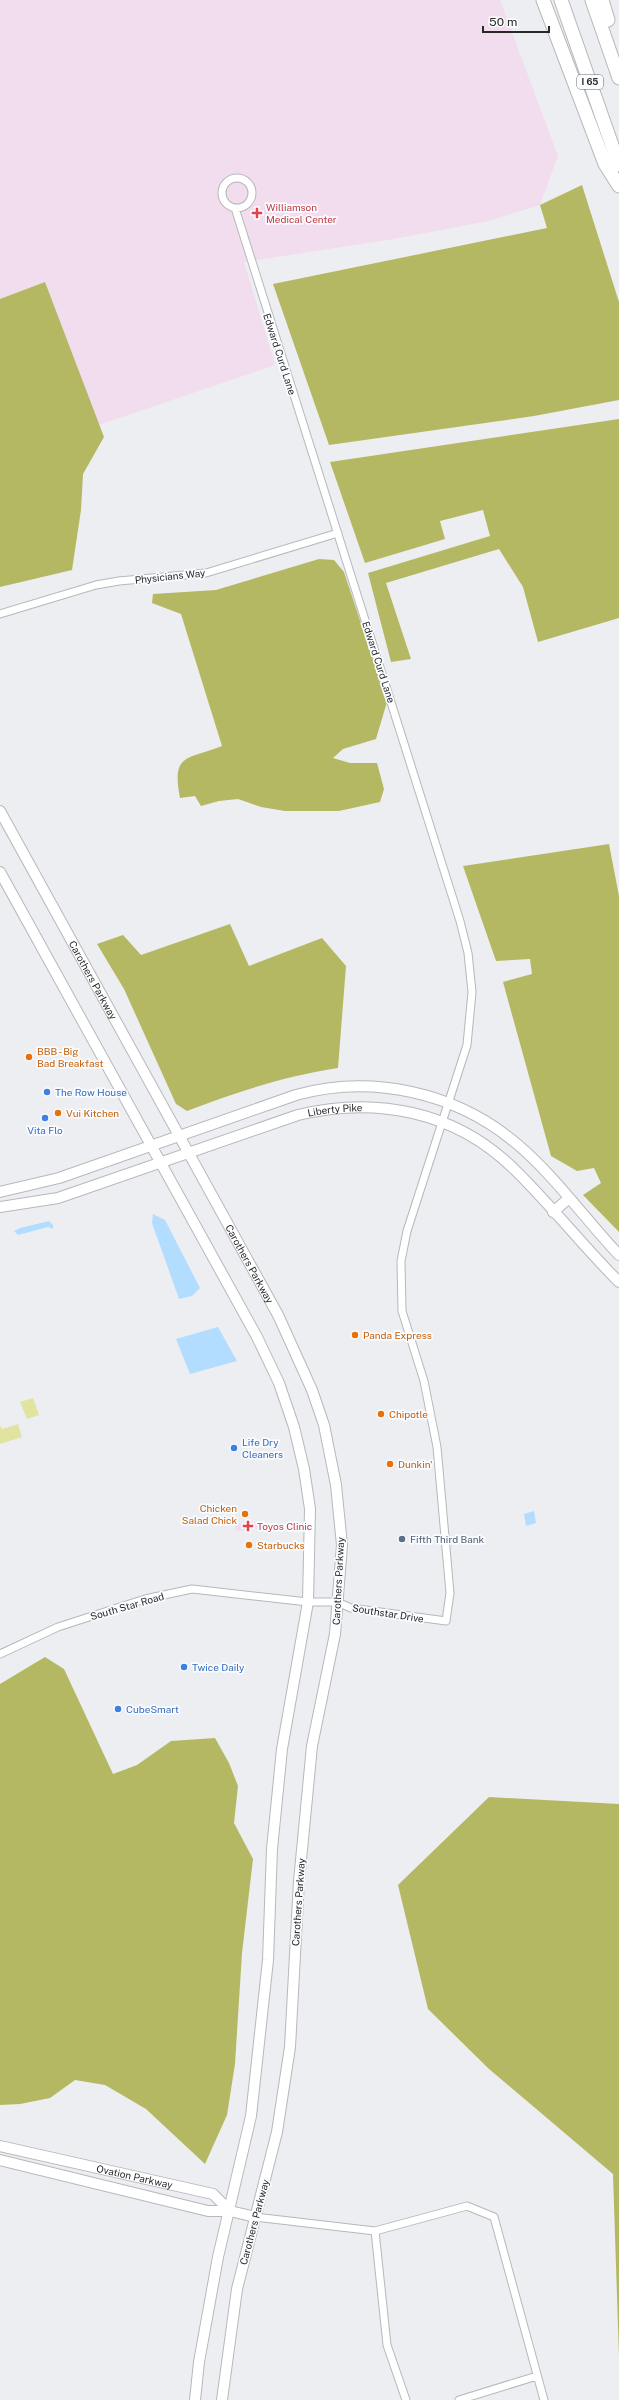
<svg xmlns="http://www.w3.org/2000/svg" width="619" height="2400" viewBox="0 0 619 2400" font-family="'Public Sans',sans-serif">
	<rect width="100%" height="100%" fill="#eceef2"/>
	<path fill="#f1dded" d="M0,0H500L558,156L540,205L488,221L394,239L244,262L275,365L90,428L0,314Z
		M260,1522V1528L236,1531L235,1524Z"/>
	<path fill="#e1e4a1" d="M33,1398L39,1415L27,1419L20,1402Z
		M18,1424L22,1437L0,1444V1425L2,1429Z"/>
	<path fill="#b5b862" d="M582,185L619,302V400L534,416L329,445L273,284L547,228L540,205Z
		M45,282L104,437L83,474L81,510L72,570L0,587V299Z
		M619,419V618L538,642L523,587L499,549L386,583L411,659L391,662L368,573L490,536L483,510L440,521L445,539L365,563L330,462Z
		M319,559L334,560L344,572L387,702L376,739L343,749L333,758L350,763H377L384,789L380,802L339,811H285L261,807L238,799L219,801L201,806L195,796L180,798C171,752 188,760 222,746L181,614L152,603L153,594L216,590Z
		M609,844L619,896V1232L583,1195L601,1183L594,1168L577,1171L551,1156L503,982L532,974L530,959L496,961L463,866Z
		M230,924L249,966L322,938L346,966L338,1068C285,1076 237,1092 187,1111L176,1104L124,989L97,944L123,935L141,955Z
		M45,1657L64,1669L113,1774L137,1765L171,1741L215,1738L229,1763L238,1786L234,1823L253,1859L242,1953L235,2064L227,2115L205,2164L146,2109L105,2085L75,2080L50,2098L20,2104L0,2105V1684Z
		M489,1797L619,1804V2357L613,2174L489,2069L428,2009L398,1885Z"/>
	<path fill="#b2ddff" d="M153,1214L165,1220L200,1288L192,1296L179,1299L152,1223Z
		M49,1221L53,1225V1229L48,1227L18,1235L14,1231L20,1228Z
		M218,1327L237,1361L190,1374L176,1339Z
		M534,1511L536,1523L526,1526L524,1514Z"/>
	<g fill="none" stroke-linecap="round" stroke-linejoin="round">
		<g stroke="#b6b8bb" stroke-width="9">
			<path id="street" d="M222 193a15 15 0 1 1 30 0a15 15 0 1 1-30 0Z
				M0,614L96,585L119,581L206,573L338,533
				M0,1654L58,1627L145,1599L192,1589L308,1602H337L351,1608L446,1621L450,1593L437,1447L424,1381L402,1311L401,1261L407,1231L467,1045L472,992L468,953L460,921L235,208
				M255,2217L375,2231L467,2206L494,2217L544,2400
				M375,2231L387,2345L406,2400
				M459,2400L537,2376"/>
		</g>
		<g stroke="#b6b8bb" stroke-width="12">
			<g id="secondary">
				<path id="s1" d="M0,811L278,1315L312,1390L324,1425L336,1485L342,1545L335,1634L312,1746L299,1881L290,2047L277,2132L237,2289L222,2400"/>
				<path d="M0,872L257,1337L279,1383L294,1427L304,1469L310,1509L308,1602L282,1749L272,1849L268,1960L251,2116L218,2257L199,2362L195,2400"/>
				<path d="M0,1192L59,1178L296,1095C372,1074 456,1092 517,1144C555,1176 585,1219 619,1255"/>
				<path id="s2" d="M0,1207L58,1198L298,1115C376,1096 455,1111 514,1169C551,1205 583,1246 619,1282"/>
				<path d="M553,1212L568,1199"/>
				<path id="s3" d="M0,2146L213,2194L230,2211"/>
				<path d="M0,2160L208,2211H230L255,2217"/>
			</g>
		</g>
		<g stroke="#b6b8bb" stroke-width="15">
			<path id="highway" d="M543,0L605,164L619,186
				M561,0L619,165
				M592,0L619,78
				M602,0L608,20"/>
		</g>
		<use href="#street" stroke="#fff" stroke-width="7"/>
		<use href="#secondary" stroke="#fff" stroke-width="10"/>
		<use href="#highway" stroke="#fff" stroke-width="13"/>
	</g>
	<g fill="#e0444e" stroke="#fafcff" stroke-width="1.5">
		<path d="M255 207h4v4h4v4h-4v4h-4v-4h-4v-4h4z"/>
		<path d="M246 1520h4v4h4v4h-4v4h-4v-4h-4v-4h4z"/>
	</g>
	<g fill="#e8710a" stroke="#fafcff" stroke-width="1.5">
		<circle cx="29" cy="1057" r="4"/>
		<circle cx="58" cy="1113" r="4"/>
		<circle cx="355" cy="1335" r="4"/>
		<circle cx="381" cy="1414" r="4"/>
		<circle cx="390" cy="1464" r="4"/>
		<circle cx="245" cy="1514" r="4"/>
		<circle cx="249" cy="1545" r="4"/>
	</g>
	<g fill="#3f7fe0" stroke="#fafcff" stroke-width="1.5">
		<circle cx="47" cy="1092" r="4"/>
		<circle cx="45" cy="1118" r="4"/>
		<circle cx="234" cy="1448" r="4"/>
		<circle cx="184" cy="1667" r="4"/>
		<circle cx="118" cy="1709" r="4"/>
	</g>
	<circle fill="#5c6f8a" stroke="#fafcff" stroke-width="1.5" cx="402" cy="1539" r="4"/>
	<g text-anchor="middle" stroke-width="3.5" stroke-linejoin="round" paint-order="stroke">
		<rect fill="#fafcff" stroke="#676869" stroke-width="1" x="577" y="75" width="26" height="14" rx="3"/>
		<g font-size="9" font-weight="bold" fill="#282829">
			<text x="590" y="85">I 65</text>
		</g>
		<g font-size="10" fill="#be3a42" stroke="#fafcff" text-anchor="start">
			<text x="266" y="211">Williamson<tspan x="266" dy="12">Medical Center</tspan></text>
			<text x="257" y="1530">Toyos Clinic</text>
		</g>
		<g font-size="10" fill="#282829" stroke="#fafcff">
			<text transform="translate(280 354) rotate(72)" y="4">Edward Curd Lane</text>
			<text transform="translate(170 576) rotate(-6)" y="4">Physicians Way</text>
			<text transform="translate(379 662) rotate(72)" y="4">Edward Curd Lane</text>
			<text dy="4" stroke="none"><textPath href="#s1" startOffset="193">Carothers Parkway</textPath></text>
			<text dy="4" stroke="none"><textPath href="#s2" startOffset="350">Liberty Pike</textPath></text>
			<text dy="4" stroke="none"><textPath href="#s1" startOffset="517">Carothers Parkway</textPath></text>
			<text transform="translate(338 1581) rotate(-87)" y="4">Carothers Parkway</text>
			<text transform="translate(127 1606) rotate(-16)" y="4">South Star Road</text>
			<text transform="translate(388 1613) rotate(9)" y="4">Southstar Drive</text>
			<text transform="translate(298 1902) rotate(-86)" y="4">Carothers Parkway</text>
			<text dy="4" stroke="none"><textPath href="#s3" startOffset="138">Ovation Parkway</textPath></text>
			<text transform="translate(254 2222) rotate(-75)" y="4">Carothers Parkway</text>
		</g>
		<g font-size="10" fill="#c56008" stroke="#fafcff" text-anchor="start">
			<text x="37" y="1055">BBB - Big<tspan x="37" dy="12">Bad Breakfast</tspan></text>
			<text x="66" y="1117">Vui Kitchen</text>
			<text x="363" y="1339">Panda Express</text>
			<text x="389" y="1418">Chipotle</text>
			<text x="398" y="1468">Dunkin'</text>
			<text x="237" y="1512" text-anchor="end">Chicken<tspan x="237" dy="12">Salad Chick</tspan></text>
			<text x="257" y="1549">Starbucks</text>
		</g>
		<g font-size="10" fill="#366cbe" stroke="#fafcff" text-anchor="start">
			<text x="55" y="1096">The Row House</text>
			<text x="45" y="1134" text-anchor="middle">Vita Flo</text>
			<text x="242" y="1446">Life Dry<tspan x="242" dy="12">Cleaners</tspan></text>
			<text x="192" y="1671">Twice Daily</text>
			<text x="126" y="1713">CubeSmart</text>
		</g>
		<g font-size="10" fill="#4e5e75" stroke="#fafcff" text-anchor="start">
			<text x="410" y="1543">Fifth Third Bank</text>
		</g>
	</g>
	<path d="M483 26v6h66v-6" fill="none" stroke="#282829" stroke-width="2"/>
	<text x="489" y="26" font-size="12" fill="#282829" stroke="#fafcff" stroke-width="3" paint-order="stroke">50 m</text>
</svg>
